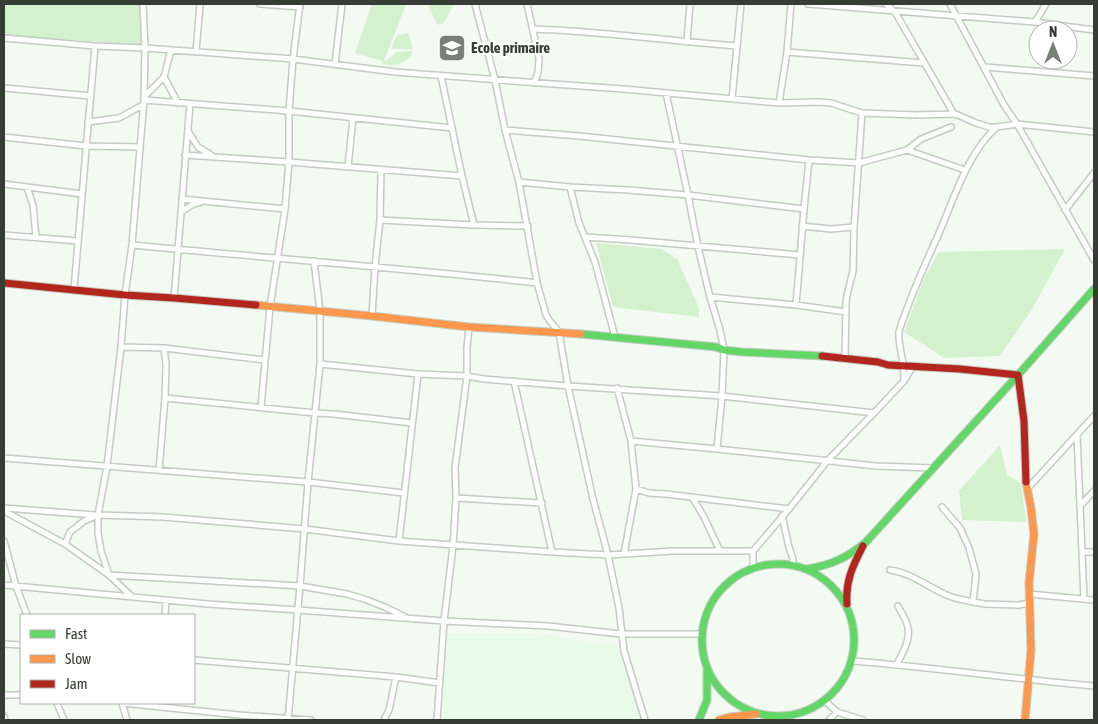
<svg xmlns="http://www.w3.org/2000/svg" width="1098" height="724" viewBox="0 0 1098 724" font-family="'Asap Condensed',sans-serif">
	<rect width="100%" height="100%" fill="#f3faf2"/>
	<path fill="#eafae8" d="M448,634H538L622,647L644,720H442Z"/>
	<path fill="#d3f1cd" d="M4,4H145L142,45L4,35Z
		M372,4H406L384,61L387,60L397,52L413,51C409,64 392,68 381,63L383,61L355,53Z
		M429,4H454L444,23L438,25L428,7Z
		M408,33L413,49H391L397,35Z
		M596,243L661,249L677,259L699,308V317L613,307Z
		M1065,249L1031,311L1000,356L944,358L904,332L923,281L939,252Z
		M1000,445L1007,475L1021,483L1026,522L962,520L959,491Z"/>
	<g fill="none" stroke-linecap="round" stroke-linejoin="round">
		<g stroke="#c4cbc3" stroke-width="8">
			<path id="street" d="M143,4L145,48L144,100L132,245L125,295L121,347L107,466L98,515V533L101,551L109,575L300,586L347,594L364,599L385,607L407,618
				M260,4L300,7
				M475,4L495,80L505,130L519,182L537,283L546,315L549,320L559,332L568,386L593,499L608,555L619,608L624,651L645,720
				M527,4L539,58L538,73L534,83
				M808,4L1035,22L1094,30
				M886,4L895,12L954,114
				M950,4L1004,105L1017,124L1094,260
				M1035,22L1046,4
				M533,29C601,31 669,41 737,46
				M4,38L95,46L145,48L293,59L395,72L512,81L623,89L779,103L819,102L831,103L862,113L916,115L954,114L958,115L976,123L989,127H997L1017,124L1094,132
				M687,42L690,4
				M196,52L200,4
				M787,52L924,63
				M335,64L342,4
				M985,67L1094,76
				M441,76L462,176L474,225
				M164,77L178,103
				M4,88L91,96
				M666,93L688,195L698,247L710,297L720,330L724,350L722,396L717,449
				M144,97L164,77L171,50
				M732,99L741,4
				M144,100L289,111L452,128
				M779,103L787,52L791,4
				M88,122L119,118L143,105
				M505,130L579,136L809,160L859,163L907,150L921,139L951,127
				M188,131L198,147L211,155
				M4,137L86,146L139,147
				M907,150L962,169
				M185,155L289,162L462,176
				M348,167L353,118
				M519,182L570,187L628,190L688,195L804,209
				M4,184L82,194
				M27,187L33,205L36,237
				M570,187L579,223L595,262L615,337
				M182,199L285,209
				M1065,210L1094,173
				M181,212L192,205L201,202
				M380,220L474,225L528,226
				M802,226L831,229L854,227
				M4,235L78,241
				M585,237L631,240L800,255
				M132,245C267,258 402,268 537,283
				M74,289L95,46
				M710,297L796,305L846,312
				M174,298L190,104
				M796,305L804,209L809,160
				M372,316L375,267L380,220L381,170
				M121,347L164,348L265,360
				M845,358L846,304L847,295L853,271L854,227L862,113
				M320,364L418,374L467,376L484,379L568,386L722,396L874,413
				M514,381L552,552
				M904,381C904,376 904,370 903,365C902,354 898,343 899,332C901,323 905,315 908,306C916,284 926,262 936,240C952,205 967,152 997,127
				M617,388L631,441L636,489L624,554
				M165,398L315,413L334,414L412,423
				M261,407L270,307L285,209L289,162V111L293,59L300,4
				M1077,435L1084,599
				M631,441L717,449L876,466L933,468
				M4,458L308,482L404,493
				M159,470L165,398L166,364L164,348
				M1028,488L1094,416
				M636,489L649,493L666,494L789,509
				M692,497L704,517L720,551
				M456,498L542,503
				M1080,506L1094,491
				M942,507L960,528L969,548L976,574L973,602L985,604L1019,605L1029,603
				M4,508L95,515
				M4,511L65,544L70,532L84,521L98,515L163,517L305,529L399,541L552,552L608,555L673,551H753
				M782,516L789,547L793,559V566
				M4,541L16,586L27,615
				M399,541L418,374
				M65,544L109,575L131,596
				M1082,552H1094
				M753,568V551L789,509L828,460L874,413L904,381L913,366
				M890,570C912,573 929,588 949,596C957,599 965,600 973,602
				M4,585L208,604L298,610L444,621L548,626L621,634H702
				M1029,594L1094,600
				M165,615L166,600
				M4,644L21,645
				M194,660L396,677L440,683
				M853,661C933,667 1013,679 1094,686
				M897,664C903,652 912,638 907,624C905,618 901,612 898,606
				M4,695H21
				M824,700L837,712
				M57,703L64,720
				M122,703L239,715L311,720
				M122,703L127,720
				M4,716L5,720
				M288,720L300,586L308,482L320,364V311L314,261
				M384,720L389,710L396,677
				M437,720L444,621L453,546L456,498L455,468L467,376V348L469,327
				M829,720L837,712L863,720"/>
		</g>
		<g stroke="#c4cbc3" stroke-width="9">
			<path id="fast" d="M581,334L716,347L724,350L742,352L822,356
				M702 640a76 76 0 1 1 152 0a76 76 0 1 1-152 0Z
				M807,569C831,565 847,558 866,542L1018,375L1094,289
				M699,720L707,700V671"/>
		</g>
		<g stroke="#c4cbc3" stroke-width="9">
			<path id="slow" d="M256,305L372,316L469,327L581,334
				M719,720L730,717L756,714
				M1025,720L1031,650L1029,583L1034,534L1031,508L1026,482"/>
		</g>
		<g stroke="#c4cbc3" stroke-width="9">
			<path id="jam" d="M4,283L125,295L174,298L256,305
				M822,356L878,362L888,365L960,369L1018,375L1024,421L1026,482
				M847,604C845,582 853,565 863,546"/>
		</g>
		<use href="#street" stroke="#fdfefd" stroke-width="5"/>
		<use href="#fast" stroke="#63d668" stroke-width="7"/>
		<use href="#slow" stroke="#ff974d" stroke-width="7"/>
		<use href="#jam" stroke="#b3261e" stroke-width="7"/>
	</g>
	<defs>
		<g id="school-square" transform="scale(1.4375)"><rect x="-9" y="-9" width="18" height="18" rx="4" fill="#787f77" stroke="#fff"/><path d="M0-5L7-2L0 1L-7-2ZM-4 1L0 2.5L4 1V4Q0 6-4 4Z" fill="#fff"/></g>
	</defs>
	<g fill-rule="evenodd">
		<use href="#school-square" x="452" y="48"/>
	</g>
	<g text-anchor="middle" stroke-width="4.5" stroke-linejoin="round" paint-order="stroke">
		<g font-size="15" font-weight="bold" fill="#363d35" stroke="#fff" text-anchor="start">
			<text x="471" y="53">Ecole primaire</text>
		</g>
	</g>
	<rect width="1098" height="724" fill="none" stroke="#363d35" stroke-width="10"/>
	<rect x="20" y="614" width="175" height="90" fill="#ffffff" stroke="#afb1ae"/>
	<rect x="30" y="630" width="25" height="8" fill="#63d668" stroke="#afb1ae"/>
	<text x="65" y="639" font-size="15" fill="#363d35">Fast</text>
	<rect x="30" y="655" width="25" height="8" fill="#ff974d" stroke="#afb1ae"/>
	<text x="65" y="664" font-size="15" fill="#363d35">Slow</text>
	<rect x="30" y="680" width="25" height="8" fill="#b3261e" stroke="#afb1ae"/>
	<text x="65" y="689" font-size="15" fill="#363d35">Jam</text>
	<g transform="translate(1053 45)"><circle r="24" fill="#ffffff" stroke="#afb1ae"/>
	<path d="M0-4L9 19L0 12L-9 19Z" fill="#787f77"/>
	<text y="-8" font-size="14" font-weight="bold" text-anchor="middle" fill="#363d35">N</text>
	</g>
</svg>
